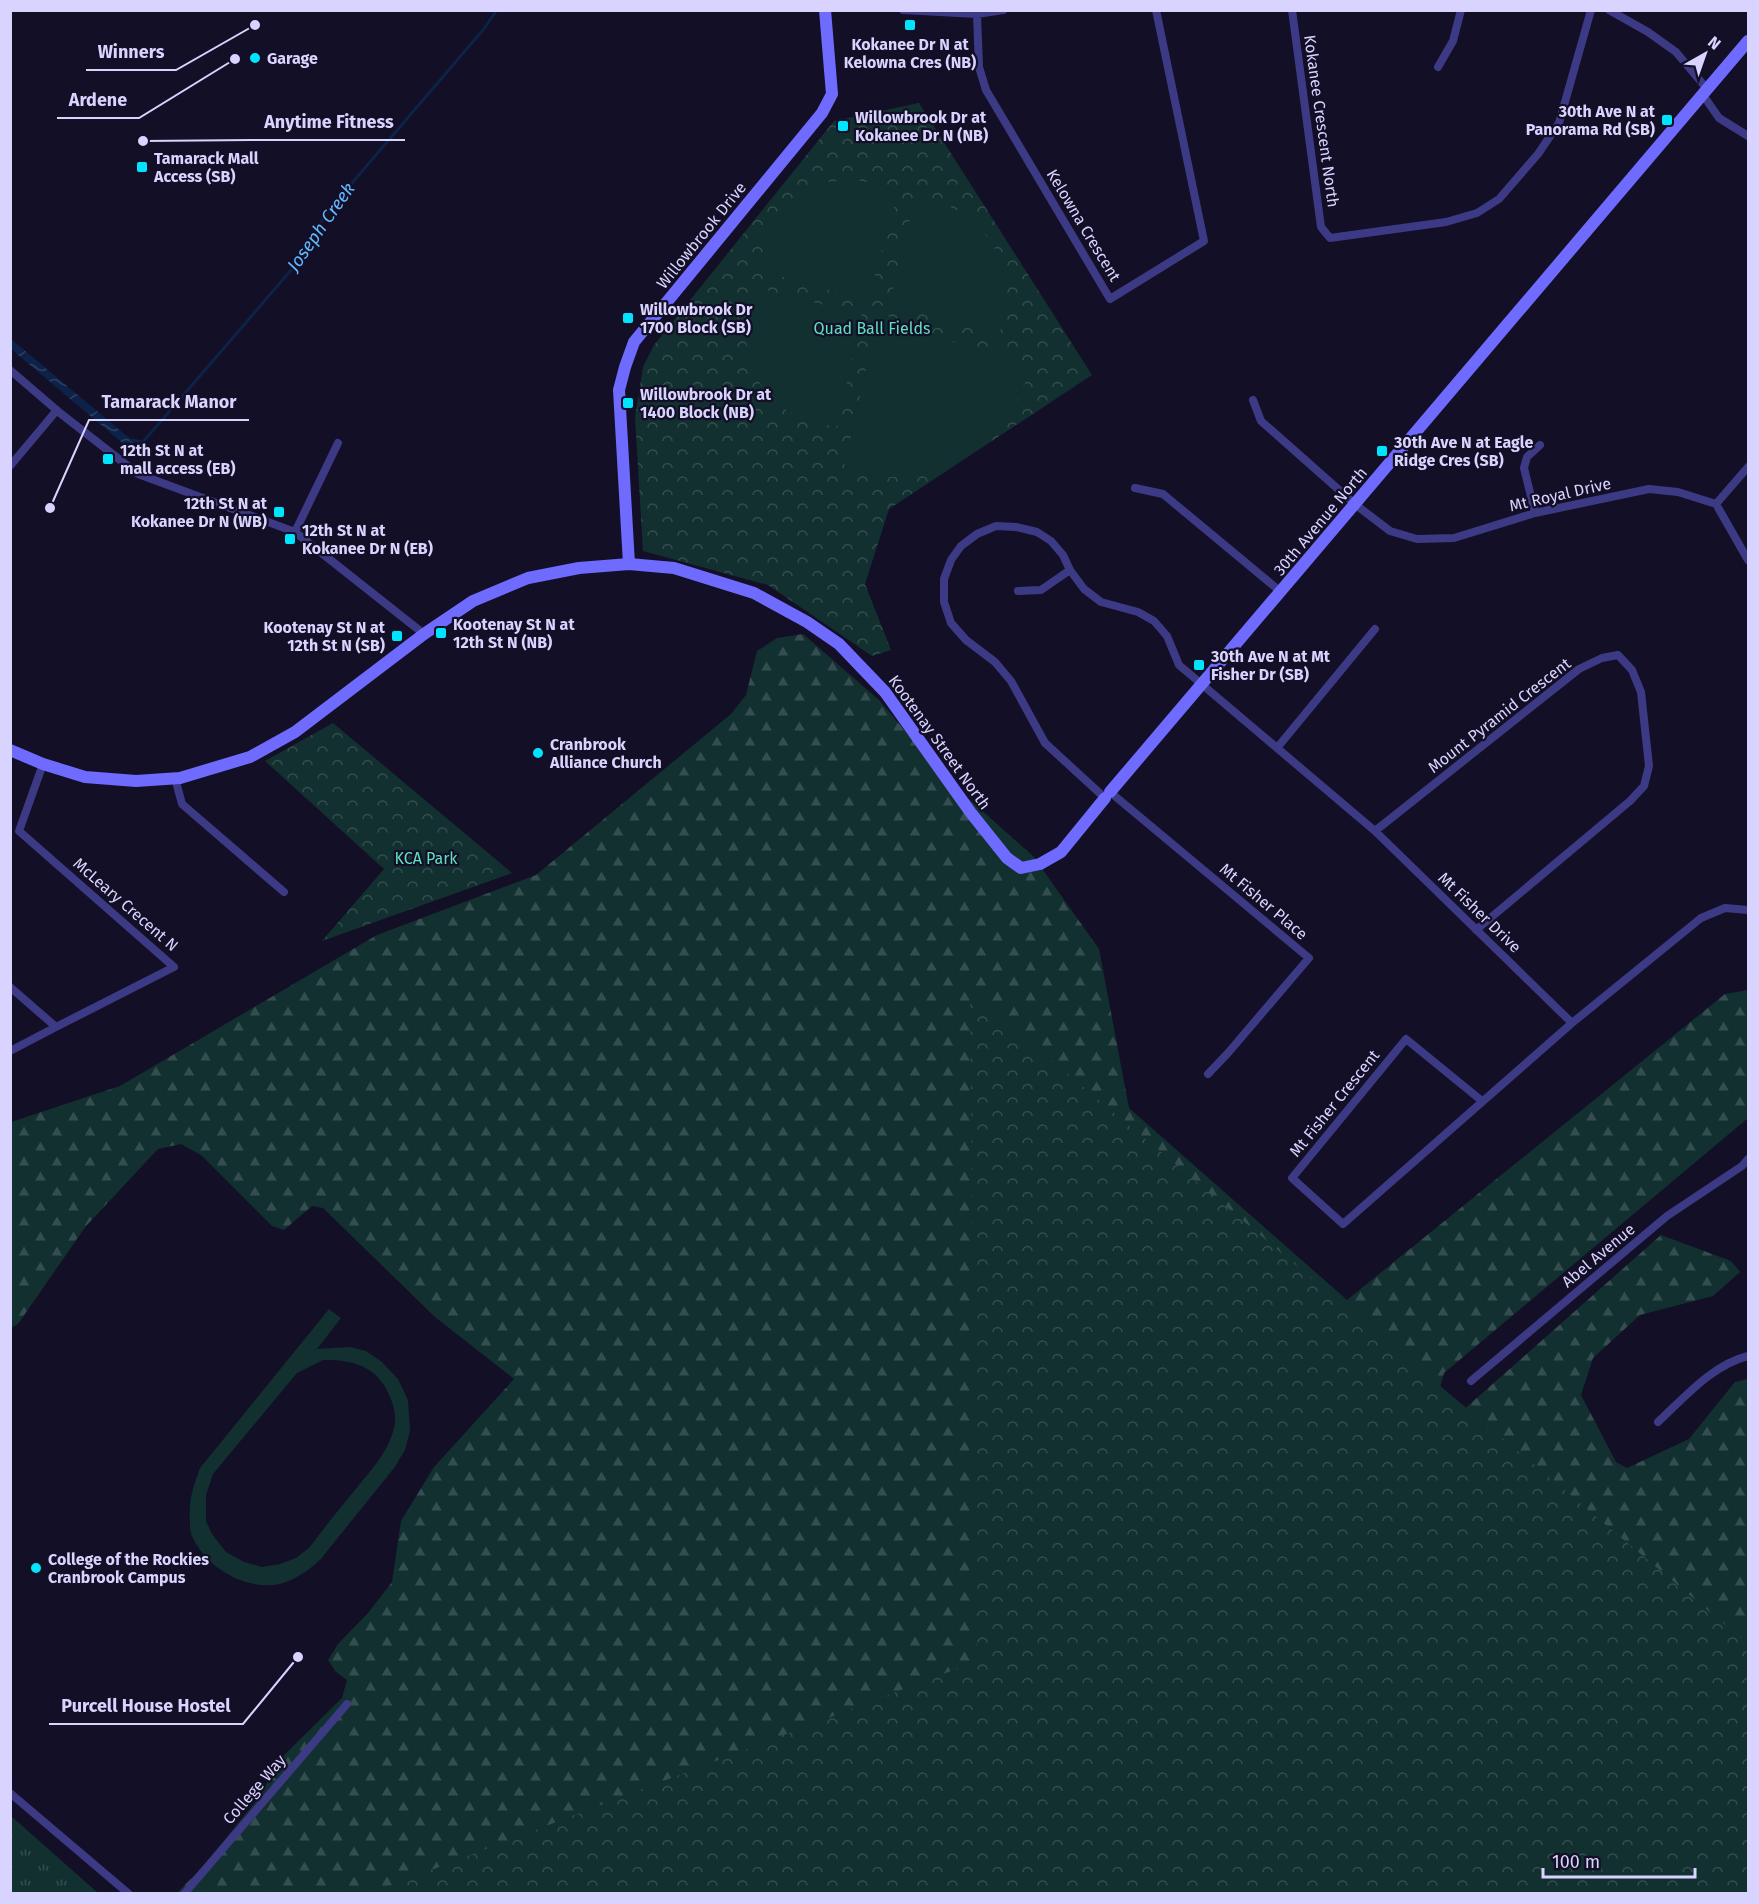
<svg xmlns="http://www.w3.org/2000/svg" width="1759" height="1904" viewBox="0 0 1759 1904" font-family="'Fira Sans',sans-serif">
	<defs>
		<pattern id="grass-tufts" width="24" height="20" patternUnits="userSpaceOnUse" patternTransform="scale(1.5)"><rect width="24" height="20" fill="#12302f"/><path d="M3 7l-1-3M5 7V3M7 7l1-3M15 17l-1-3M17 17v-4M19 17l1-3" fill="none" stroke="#344d4e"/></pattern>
		<pattern id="forest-firs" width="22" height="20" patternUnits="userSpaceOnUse" patternTransform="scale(1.5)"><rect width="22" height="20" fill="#12302f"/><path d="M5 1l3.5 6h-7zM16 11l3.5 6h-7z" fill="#344d4e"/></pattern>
		<pattern id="park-crowns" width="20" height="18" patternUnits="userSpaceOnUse" patternTransform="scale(1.5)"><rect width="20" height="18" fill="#12302f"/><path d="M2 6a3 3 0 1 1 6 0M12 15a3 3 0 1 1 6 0" fill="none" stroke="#344d4e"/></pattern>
		<pattern id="water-waves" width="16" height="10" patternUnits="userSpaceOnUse" patternTransform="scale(1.5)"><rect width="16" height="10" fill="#0c2248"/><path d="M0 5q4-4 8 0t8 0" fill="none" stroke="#2f4163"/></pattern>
	</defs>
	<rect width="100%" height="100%" fill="#130f26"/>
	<path fill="url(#grass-tufts)" d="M11,1816L98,1893H11Z"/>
	<path fill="url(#forest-firs)" d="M803,634L879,700L943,776L1033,856L1099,949L1129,1108L1347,1300L1725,994L1748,990V1118L1444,1373L1429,1427L1423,1893H177L204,1865L262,1794L275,1764L342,1698L347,1680L336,1672L328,1660L338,1644L368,1613L392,1582L401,1521L434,1467L514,1379L435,1317L323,1208L312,1206L284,1230L272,1226L201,1155L181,1144L158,1149L86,1226L18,1324L11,1328V1122L120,1086L377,935L536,875L731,714L746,695L757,651L777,638Z
		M1661,1235L1731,1261L1740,1272L1713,1296L1640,1315L1593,1358L1581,1395L1616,1462L1627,1468L1689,1439L1735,1382L1748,1379V1780L1453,1419Z"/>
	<path fill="url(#park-crowns)" d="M919,103L1092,375L889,509L865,584L891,650L872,656L768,585L643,551L635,417L643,367L654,345L834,121Z
		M333,723L512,873L322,941L384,869L265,761Z
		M970,992L1748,1644V1893H371L977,1661Z"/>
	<path fill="#12302f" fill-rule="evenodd" d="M854,180L879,184L898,192L868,301L759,270L766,239L791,204L806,194L827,182Z
		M915,199C946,202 962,209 983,232C1011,265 1010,296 999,336L889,304Z
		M758,288L862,315L837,426C829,425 818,425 810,422C768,407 742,370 747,324C748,312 754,300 758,288Z
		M884,315L925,329V334L1029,363L1027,379L1011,412L990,437L967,455L938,470L903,476L879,478L844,468L877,322Z
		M329,1309L341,1318L317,1349L350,1347L366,1351L382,1362L398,1379L408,1400L410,1431L405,1450L394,1468L320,1560C309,1570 295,1580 280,1584C246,1591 206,1568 192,1536C190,1532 190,1527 190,1522C188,1502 193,1487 200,1468ZM323,1360C346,1359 371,1364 384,1385C391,1397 398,1414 394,1428C388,1453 370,1471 355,1490C339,1509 324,1528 309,1548L296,1558L280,1564L262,1567L244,1562L226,1552L212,1534L206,1521V1495L213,1474L297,1373Z"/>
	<path fill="url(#water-waves)" d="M11,339L134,442L126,446L11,349Z"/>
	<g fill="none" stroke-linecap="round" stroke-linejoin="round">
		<path stroke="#0c2248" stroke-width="3" d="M131,440L143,442L311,247L317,228L328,211L483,30L497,10"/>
		<path stroke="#3d3a85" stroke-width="8" d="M903,10L977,14L1003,10
			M1292,10L1321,227L1330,238L1446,222L1477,213L1499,199L1538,154L1559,123L1591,10
			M1609,10L1648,32L1676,52L1707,89
			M977,14L979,67L986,90L1110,299L1204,241L1156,10
			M1438,67L1453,41L1461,10
			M1703,95L1719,118L1748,136
			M10,370L60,413L138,474L295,532L424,634
			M1253,400L1261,421L1356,505L1390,531L1417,539L1454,538L1535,513L1649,489L1678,492L1716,504L1748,560
			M10,466L57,410
			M1135,488L1163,494L1281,592
			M1716,504L1748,467
			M1535,513L1524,468L1527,457L1540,445
			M295,532L338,443
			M1018,591L1041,590L1070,570
			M1277,748L1375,629
			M175,778L182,804L284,892
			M1375,831L1579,669L1602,658L1618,655L1632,670L1641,692L1649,766L1644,786L1630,801L1476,930
			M10,987L56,1027L174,967L19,831L43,764
			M10,1051L56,1027
			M1208,1074L1228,1053L1309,958L1110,792L1105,798L1045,743L1011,681L995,662L966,640L951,623L944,602V579L951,560L961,546L977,534L996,526L1016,527L1037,532L1051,541L1063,555L1070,570L1084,589L1101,602L1138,612L1154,621L1167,636L1179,665L1375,831L1572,1023
			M1482,1101L1406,1039L1292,1178L1343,1224L1572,1023L1701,918L1725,908L1748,910
			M1471,1381L1667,1216L1742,1166L1748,1159
			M1658,1422C1685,1397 1712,1365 1748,1356
			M10,1793L129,1894
			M184,1894L347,1704"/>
		<path stroke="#6f6bff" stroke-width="12" d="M629,564L619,390L625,367L634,342L822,113L832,94L825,10
			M10,750L43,764L85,777L136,781L180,778L250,757L295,732L424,634L473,601L528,578L579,568L629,564L674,568L754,593L807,622L839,644L885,692L971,813L1007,858L1021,868L1040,864L1061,852L1105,798
			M1110,792L1748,41"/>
	</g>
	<g fill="#00e5ff" stroke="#130f26" stroke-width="2">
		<rect x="904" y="19" width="12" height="12" rx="3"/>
		<circle cx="255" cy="58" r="6"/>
		<rect x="1661" y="114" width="12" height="12" rx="3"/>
		<rect x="837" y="120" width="12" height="12" rx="3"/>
		<rect x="136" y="161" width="12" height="12" rx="3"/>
		<rect x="622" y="312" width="12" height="12" rx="3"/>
		<rect x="622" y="397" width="12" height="12" rx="3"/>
		<rect x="1376" y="445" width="12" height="12" rx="3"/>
		<rect x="102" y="453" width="12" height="12" rx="3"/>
		<rect x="273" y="506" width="12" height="12" rx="3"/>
		<rect x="284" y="533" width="12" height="12" rx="3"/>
		<rect x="435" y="627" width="12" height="12" rx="3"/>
		<rect x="391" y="630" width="12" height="12" rx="3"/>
		<rect x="1193" y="659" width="12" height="12" rx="3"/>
		<circle cx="538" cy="753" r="6"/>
		<circle cx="36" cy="1568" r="6"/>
	</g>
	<g text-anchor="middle" stroke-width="4.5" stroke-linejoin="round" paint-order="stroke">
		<g font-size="16" font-weight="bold" fill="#d9d4ff" stroke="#130f26" text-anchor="start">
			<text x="910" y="50" text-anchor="middle">Kokanee Dr N at<tspan x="910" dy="18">Kelowna Cres (NB)</tspan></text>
			<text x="267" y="64">Garage</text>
			<text x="1655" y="117" text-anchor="end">30th Ave N at<tspan x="1655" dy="18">Panorama Rd (SB)</tspan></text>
			<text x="855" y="123">Willowbrook Dr at<tspan x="855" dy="18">Kokanee Dr N (NB)</tspan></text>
			<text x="154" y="164">Tamarack Mall<tspan x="154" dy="18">Access (SB)</tspan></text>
			<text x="640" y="315">Willowbrook Dr<tspan x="640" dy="18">1700 Block (SB)</tspan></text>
			<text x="640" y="400">Willowbrook Dr at<tspan x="640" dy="18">1400 Block (NB)</tspan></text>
			<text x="1394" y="448">30th Ave N at Eagle<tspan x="1394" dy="18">Ridge Cres (SB)</tspan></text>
			<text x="120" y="456">12th St N at<tspan x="120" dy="18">mall access (EB)</tspan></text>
			<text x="267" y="509" text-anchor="end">12th St N at<tspan x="267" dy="18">Kokanee Dr N (WB)</tspan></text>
			<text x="302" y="536">12th St N at<tspan x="302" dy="18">Kokanee Dr N (EB)</tspan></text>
			<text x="453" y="630">Kootenay St N at<tspan x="453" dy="18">12th St N (NB)</tspan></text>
			<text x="385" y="633" text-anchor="end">Kootenay St N at<tspan x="385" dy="18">12th St N (SB)</tspan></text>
			<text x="1211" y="662">30th Ave N at Mt<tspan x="1211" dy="18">Fisher Dr (SB)</tspan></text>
			<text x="550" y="750">Cranbrook<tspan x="550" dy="18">Alliance Church</tspan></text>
			<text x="48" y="1565">College of the Rockies<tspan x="48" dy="18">Cranbrook Campus</tspan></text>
		</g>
		<g font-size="16" fill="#d9d4ff" stroke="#130f26">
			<text transform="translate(1322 121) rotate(82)" y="6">Kokanee Crescent North</text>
			<text transform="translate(1084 225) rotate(59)" y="6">Kelowna Crescent</text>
			<text transform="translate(701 235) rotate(-51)" y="6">Willowbrook Drive</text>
			<text transform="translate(1560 494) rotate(-13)" y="6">Mt Royal Drive</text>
			<text transform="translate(1320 521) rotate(-50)" y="6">30th Avenue North</text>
			<text transform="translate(1499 715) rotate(-38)" y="6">Mount Pyramid Crescent</text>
			<text transform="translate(940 742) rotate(54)" y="6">Kootenay Street North</text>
			<text transform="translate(1264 901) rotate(40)" y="6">Mt Fisher Place</text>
			<text transform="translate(126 904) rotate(41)" y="6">McLeary Crecent N</text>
			<text transform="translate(1480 912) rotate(44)" y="6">Mt Fisher Drive</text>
			<text transform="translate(1334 1103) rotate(-51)" y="6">Mt Fisher Crescent</text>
			<text transform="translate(1598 1255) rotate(-40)" y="6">Abel Avenue</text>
			<text transform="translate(254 1789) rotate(-49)" y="6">College Way</text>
		</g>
		<g font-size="16" fill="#5fe0c0" stroke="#130f26">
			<text x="872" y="334">Quad Ball Fields</text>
			<text x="426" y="864">KCA Park</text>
		</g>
		<g font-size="18" font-style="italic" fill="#62b6ff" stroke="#130f26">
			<text transform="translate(321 227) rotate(-55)" y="6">Joseph Creek</text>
		</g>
	</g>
	<path fill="none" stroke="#d9d4ff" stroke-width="2" d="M255 25L176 70H86M235 59L139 118H57M143 141L252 140H405M50 508L89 420H249M298 1657L243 1724H49"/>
	<g fill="#d9d4ff" stroke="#130f26" stroke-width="2">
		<circle cx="255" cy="25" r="6"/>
		<circle cx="235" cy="59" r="6"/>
		<circle cx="143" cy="141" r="6"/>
		<circle cx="50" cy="508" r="6"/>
		<circle cx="298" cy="1657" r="6"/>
	</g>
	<g font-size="18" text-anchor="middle" font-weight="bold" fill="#d9d4ff" stroke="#130f26" stroke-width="4.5" stroke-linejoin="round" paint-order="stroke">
		<text x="131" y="58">Winners</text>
		<text x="98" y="106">Ardene</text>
		<text x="329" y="128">Anytime Fitness</text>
		<text x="169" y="408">Tamarack Manor</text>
		<text x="146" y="1712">Purcell House Hostel</text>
	</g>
	<rect width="1759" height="1904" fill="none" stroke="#d9d4ff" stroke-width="24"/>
	<g transform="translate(1705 54) rotate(40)" stroke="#130f26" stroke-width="4.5" paint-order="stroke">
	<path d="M0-4.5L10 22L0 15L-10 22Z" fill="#d9d4ff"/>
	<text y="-9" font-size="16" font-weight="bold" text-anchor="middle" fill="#d9d4ff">N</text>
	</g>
	<path d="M1543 1868v9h152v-9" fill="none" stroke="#d9d4ff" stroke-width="3"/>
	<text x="1552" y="1868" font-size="18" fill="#d9d4ff" stroke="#130f26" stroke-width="4.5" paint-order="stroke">100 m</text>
</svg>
